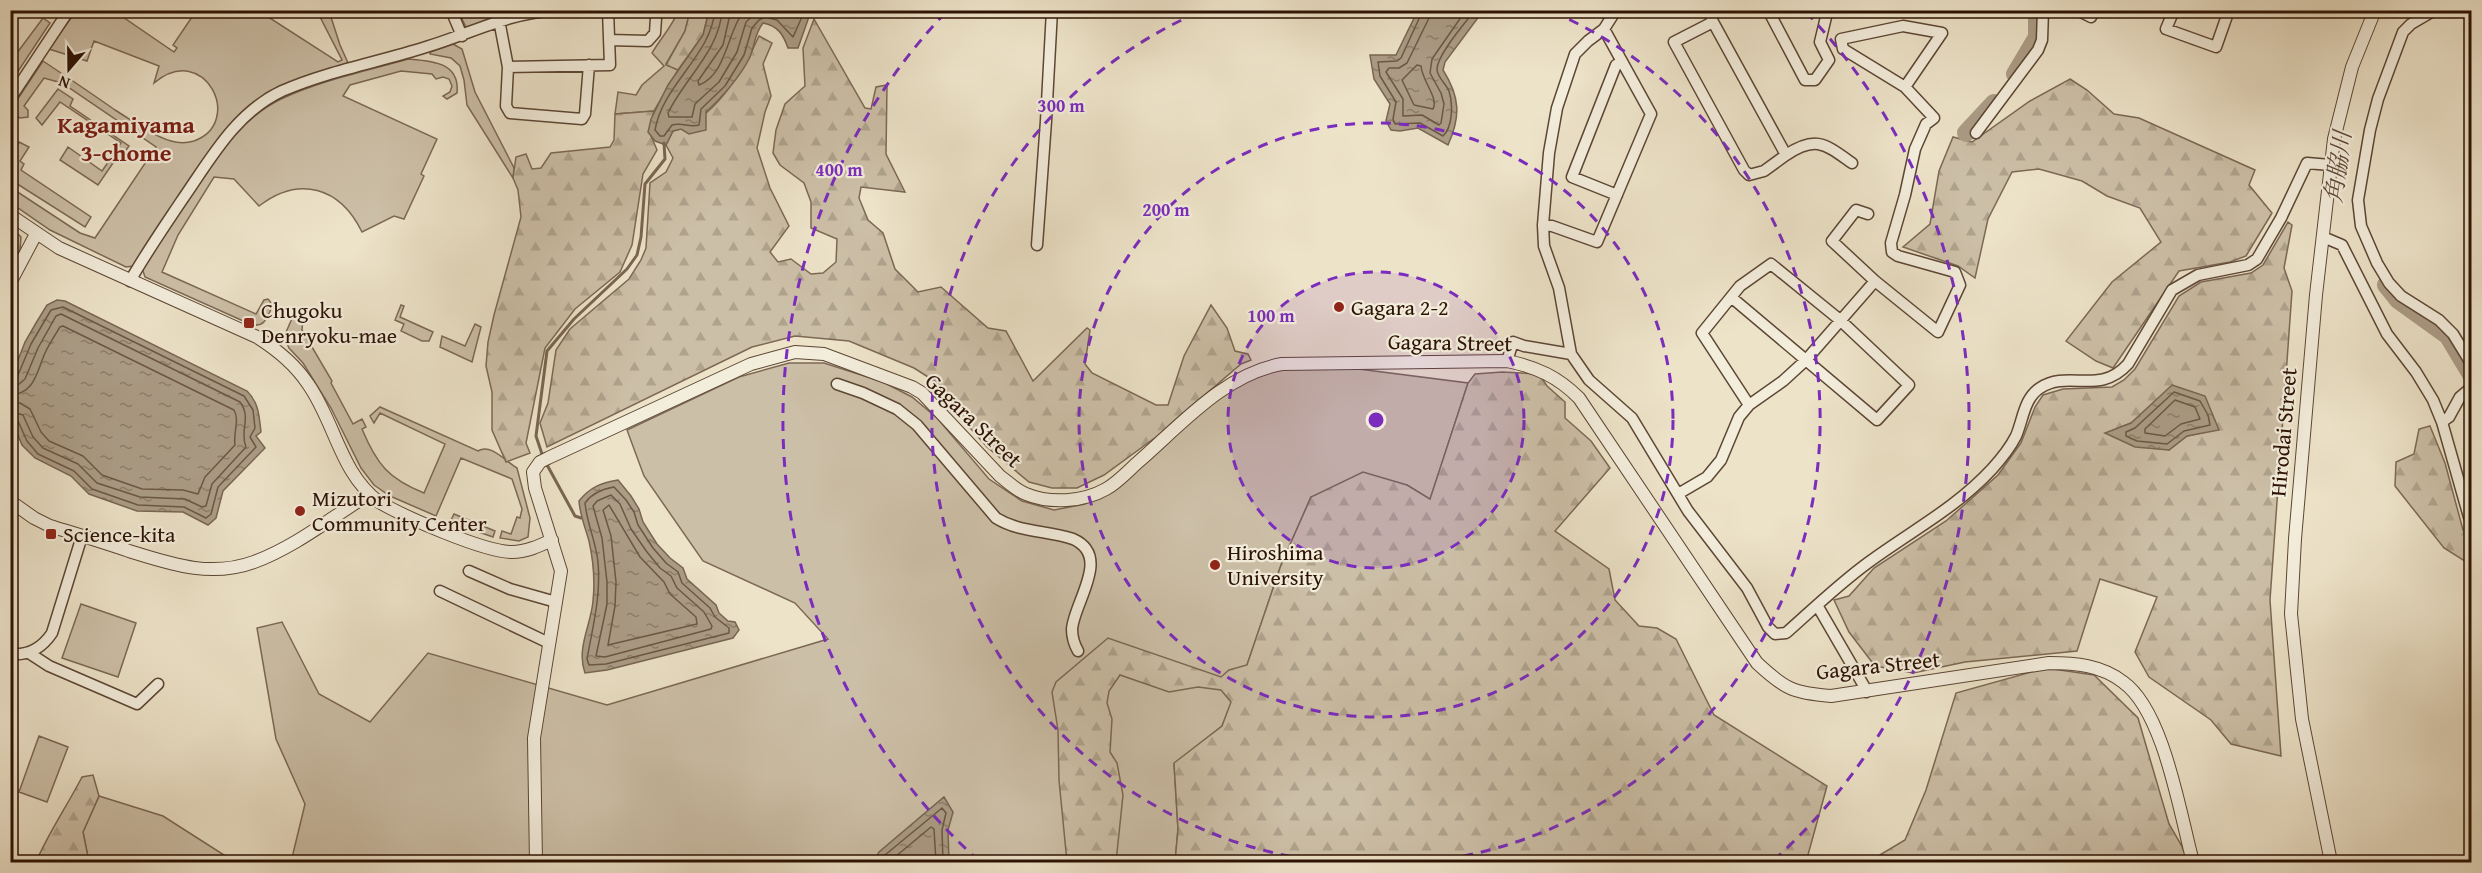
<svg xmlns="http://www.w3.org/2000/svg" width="2482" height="873" viewBox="0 0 2482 873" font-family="'Gentium Book Plus','Noto Serif JP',serif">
	<defs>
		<pattern id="forest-firs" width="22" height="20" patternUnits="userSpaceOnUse" patternTransform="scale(1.5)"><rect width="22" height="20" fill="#ccbfa7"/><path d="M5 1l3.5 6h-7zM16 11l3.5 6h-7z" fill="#afa38e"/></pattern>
		<pattern id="water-ripples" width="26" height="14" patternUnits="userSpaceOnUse" patternTransform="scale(1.5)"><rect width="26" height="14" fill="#ab9c86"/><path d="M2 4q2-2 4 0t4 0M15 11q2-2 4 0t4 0" fill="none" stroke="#8b7e6b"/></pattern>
	</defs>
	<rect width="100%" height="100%" fill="#ede3c9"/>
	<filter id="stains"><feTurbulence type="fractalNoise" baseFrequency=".00333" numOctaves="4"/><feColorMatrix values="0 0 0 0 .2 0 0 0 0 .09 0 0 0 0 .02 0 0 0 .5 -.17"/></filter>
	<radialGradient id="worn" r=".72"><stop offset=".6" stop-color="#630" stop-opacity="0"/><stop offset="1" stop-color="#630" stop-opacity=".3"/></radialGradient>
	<path fill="#ccbfa7" stroke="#7c6855" stroke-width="1.5" d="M76,11H114L174,52L177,48L173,45L196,11H259L338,62L342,60L317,11H329L340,45L349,65L260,99L134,266L126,267L50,230L11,203L10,187L80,233L95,238L156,147L62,83L44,78L24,106L28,110V117L20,118L11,113V109L43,61C67,77 91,93 115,110C133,121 151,135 171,141C178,143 187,143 194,141C245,123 205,40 154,83L159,66L94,41L87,61L49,49Z
		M458,11H526L466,27Z
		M678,11H690L685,31L666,64L678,70L654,111L615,114L618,92L636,95L642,85L664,66L652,53C660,39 674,24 678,11Z
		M43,18L50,23L11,82V61Z
		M453,44L462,49L475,92L514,168L513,178L467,105L464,80L460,66L451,58L430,54V52Z
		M408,59C432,61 460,62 457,93L447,99L443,96L450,92L452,86L449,79L443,77L436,79L432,74L401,71L350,85L343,96L437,139L421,174L424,176L404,219L394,216L362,232C340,187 299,175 259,206L234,179L214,177L178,235L162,272L256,314L264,300L268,299L273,305C267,317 265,329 250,324L145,277L142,268C160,243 177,217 194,192C218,156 241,118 281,99C321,80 366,71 408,59Z
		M58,89L73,99L70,106L129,146L120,159L113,154L121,143L60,102L42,125L36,118Z
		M19,142L29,147L20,161L24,164L21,170L91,217L85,227L11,180V156Z
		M68,147L102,171L109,161L113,163L98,185L60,160Z
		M401,305L404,306L400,317L433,332L429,341H422L401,331L404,324L395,320Z
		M298,313L303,318L302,330L332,381L331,383L353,424L362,419L366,427L362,429C377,465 389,479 424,493L445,444L380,413L374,423L370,416L380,407L478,451C491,443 505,461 517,468L530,518L528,537L519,541L500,538L502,531L511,534L517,517L520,518L522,509L512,479L461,458L436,516L390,496L374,485L361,468L331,408L303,363L289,348L284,337L293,316Z
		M475,324L481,327L472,362L440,347L442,336L465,346Z
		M1296,361L1468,383L1430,500L1407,485L1311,497L1281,565L1247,665L1222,726L1174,764L1178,829L1175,862H291L305,804L276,739L257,628L282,622L319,694L370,722L428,653L607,705L828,639L795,603L703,561L644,476L627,430L739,377L789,363H824L883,382L912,397L937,418L989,479L1022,501L1054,510L1085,504L1115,486L1204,400Z
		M454,514L495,531L493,537L450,522Z
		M81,604L136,623L118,677L62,658Z
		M39,736L68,747L47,802L19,792Z
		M99,796L163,816L235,862H89L83,832Z"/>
	<path fill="url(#forest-firs)" stroke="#7c6855" stroke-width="1.5" fill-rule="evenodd" d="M690,11H709L703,35L678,70L666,65L685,31Z
		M814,19L865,108L871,109L876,87L887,85L886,154L905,192L861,187L859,198L868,220L883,233L895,269L918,292L941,287L988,328L1006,331L1033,381L1087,328L1090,330L1085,364L1092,373L1156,405H1168L1184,356L1211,305L1227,328L1235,351L1248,354L1251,360L1241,364L1156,437L1104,475L1077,488H1052L1029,482L987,447L948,403L947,389L914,368L849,341L795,336L752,347L547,447L540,423L548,403L556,350L570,329L629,279L641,260L646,248L650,183L666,172L673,158L666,145L673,131C713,122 744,70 759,36L772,43L763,64L771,96L765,112L757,148L770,188L789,226L770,252L778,262L791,259L811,274L823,273L836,262L837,239L811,228V202L804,183L780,165L773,153L776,130L785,104L805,86L803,48Z
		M2070,79L2087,90L2114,114L2139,118L2255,170L2249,185L2272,213L2246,256L2230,262L2179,271L2113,368L2096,361L2066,341L2112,282L2161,242L2140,208L2107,196L2082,181L2039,169L2012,172L1988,219L1975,278L1958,266L1903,247L1930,224L1939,171L1953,137L1972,142L2030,101Z
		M654,111L649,131L657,150L643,174L632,245L620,272L575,309L545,348L526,443L530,453L506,462L492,430V392L486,366L488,342L494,315L521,217L518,190L513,178L516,157L526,154L532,169L541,168L551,153L610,147L614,140L615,114Z
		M2288,222L2292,225L2284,268L2292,291L2270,600L2281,756L2231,744L2211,720L2149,677L2135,652L2157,597L2100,579L2077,651L1965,662L1913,673L1875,666L1849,632L1834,600L1849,596L1874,568L1946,521L1998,475L2021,443L2035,407L2043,395L2063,389L2112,387L2124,380L2135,369L2179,296L2201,282L2251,273L2263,265ZM2131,423L2219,429L2187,436L2169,450L2106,433Z
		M11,227L21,237L20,250L11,268Z
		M1502,372L1539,374L1547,386L1565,402V418L1591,441L1610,468L1555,531L1609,569L1615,600L1639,626L1657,628L1676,639L1714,715L1827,786L1806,862H1175L1178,829L1174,763L1222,726L1231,702L1221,690L1198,687L1169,692L1120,675L1109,691L1107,703L1112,719L1110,752L1117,763L1123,795L1116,862H1067L1059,780L1058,730L1052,692L1056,682L1108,638L1221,677L1229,670L1247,665L1281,565L1311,497L1363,472L1407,485L1430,499L1468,383L1475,374Z
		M2430,426L2445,463L2463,530L2471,532V565L2444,548L2395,486L2396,462L2414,454L2419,429Z
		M2046,668L2094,675L2138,718L2169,824L2191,862H1868L1905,840L1926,790L1956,693Z
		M93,775L99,796L83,832L89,862H36C49,832 67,806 82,777Z"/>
	<path fill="url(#water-ripples)" stroke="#786552" stroke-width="1.5" d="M1418,10L1483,11L1445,62L1443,70C1460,97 1461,116 1448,145L1418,128L1400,131L1391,130L1386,121L1390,104L1374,79L1370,55H1396Z
		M709,11H811L798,48H788C783,34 778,26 763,23C754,34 755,47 749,59C738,80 723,96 706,112V130L689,134L681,129L673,131L666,145L655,141L648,132L651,119L668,85L703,35Z
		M57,300L65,301L247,391C259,403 259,416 261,432L256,436L265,448L223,491L216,518L208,525L183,512L137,511L89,494L71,476L35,458L22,445L11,418V378L25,342L36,323L47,305Z
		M2172,385L2205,396L2219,430L2187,436L2169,450L2135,447L2105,433L2131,423Z
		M618,480L631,496L639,509L643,522L657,544L670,558L683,568L687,579L716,605L719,613L728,621L735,622L739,630L733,638L607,670L585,673C576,649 591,625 593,601C595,582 593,559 589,541C585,527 580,515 579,501C590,487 601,483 618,480Z
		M944,797L953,812L948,830L949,862H874L879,852Z"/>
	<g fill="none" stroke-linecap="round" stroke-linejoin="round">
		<path stroke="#6c5744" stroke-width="1.5" d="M715,10C711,56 663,84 655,130L660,136H664L672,125C683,122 689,128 699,125L701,109L725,86L744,55L752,28L759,20L765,17L777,20L793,37L805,10
			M722,10C720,50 684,79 668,113L669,117H692L695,104L719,82L737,52L746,22L759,10
			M731,10L723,45L698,81L699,85C727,75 727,30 745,10
			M1423,10L1401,58L1397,61L1378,62L1380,76L1396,102L1393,119L1395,124L1420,123L1443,136C1453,127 1453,103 1449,91C1446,84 1438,78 1437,70C1436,56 1466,22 1475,10
			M1430,10L1429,18L1407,63L1399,68H1389L1386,72L1403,99V116L1422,115L1439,125L1441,123L1444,104L1441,93L1430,73L1432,59L1466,10
			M1417,65L1421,66C1422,81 1439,98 1433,109L1414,105L1402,80Z
			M10,378L18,375L31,344L51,310L63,307L244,396L253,410L255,428L250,437L256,447L218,487L211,514L206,518L184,507L138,505L92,489L74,471L38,454L27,441L18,421L10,418
			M10,386L18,385L25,379L38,348L56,316L61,314L240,402C252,418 239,431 246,447L212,484L206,506L202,507L185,499L140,497L97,483L78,464L43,448L33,437L23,415L10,411
			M2174,392L2200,401L2208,415L2210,425L2184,431L2167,444L2137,441L2126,436V432L2135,428Z
			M10,395C35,394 37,371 45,353C49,344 55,335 60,327L63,326L234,410C240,421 233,432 235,445L205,477L198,494L183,490L142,489L102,475L83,456L49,441L41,432L30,409L20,403L10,402
			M2175,400L2195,407L2200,419L2181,424L2165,436L2145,433V429Z
			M614,487L626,500L634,512L638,525L653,548L666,563L678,572L682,583L710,608L715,617L729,628V633L606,664L589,665L587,659C593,625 601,597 598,562C596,542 587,524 585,503C592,493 602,489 614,487Z
			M611,495L620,504L631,529L647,552L660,568L671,576L677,588L704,612L712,626L711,629L605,657L596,656L607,604V582L602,538L593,506L597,501Z
			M609,505L640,557L664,582L670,594L696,617L697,624L608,645L615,606L616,582L611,536L603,510Z
			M881,862L885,855L942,808L946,813L942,830L943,862
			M889,862L931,827L934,829L936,862"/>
		<path stroke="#786552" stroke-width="3" d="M543,457L536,436L547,351L574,319L627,269L637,255L641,237L645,184L665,159L664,143
			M546,463L575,516L581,518"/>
		<path stroke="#ab9c86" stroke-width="18" d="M2015,74L2037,37V10
			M1966,133L1994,103
			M2386,285L2398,300L2448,336L2472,376"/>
		<g stroke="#5c4634" stroke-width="13">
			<path id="minor" d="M451,10L462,36
				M1616,10L1604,29L1588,41L1575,54L1557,108L1549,153L1543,225L1544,246L1559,288L1571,354L1589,380L1632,418L1688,511L1747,588L1768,627L1775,634L1786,633C1813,609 1840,583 1869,562C1911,531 1956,508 1992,469C2001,459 2010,448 2016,436C2023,420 2024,398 2040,388C2069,369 2099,396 2128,364L2172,290L2198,275L2248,265L2257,259L2281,218L2307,163L2330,165
				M1709,10L1713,22L1786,155L1764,171L1749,175L1744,170L1674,42L1713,22
				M1768,10L1805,80H1815L1829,60L1820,42L1826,17L1823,10
				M2077,10L2091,17
				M2174,10L2166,29L2216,47L2229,10
				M2435,10L2411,24L2403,32L2378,99L2370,130L2358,200L2361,226L2377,263L2389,283L2401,296L2439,320L2453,334L2472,365
				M499,20L508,67L506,106L510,113L582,119L585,114L589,65
				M609,40L648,41L655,33L656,18
				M508,67L610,65L608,10
				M10,99L69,10
				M1976,133L2038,50L2042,40L2043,10
				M1786,155C1816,135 1825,144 1852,163
				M1617,195L1572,177L1616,65L1622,62
				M1868,214L1856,210L1832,241L1875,281
				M1543,225L1552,226L1597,242L1651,114L1604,29
				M2323,237L2342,245L2387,334L2416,372L2433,400L2442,422L2469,517L2472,518
				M1037,245L1046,121L1052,10
				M130,281C146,253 164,227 182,200C210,160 235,113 282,91C328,71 379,62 426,47C472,33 508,13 557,10
				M1731,297L1877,420L1909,385L1840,320L1771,264L1740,286L1702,333L1749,405
				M1507,361L1513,342L1524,346L1571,354
				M837,384L863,393L897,409L917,425L996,518C1020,533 1047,530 1073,539C1112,556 1074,602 1072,629C1072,637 1074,644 1078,651
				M2442,422L2449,417L2460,397L2472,387
				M2472,456V462
				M1678,494L1707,477L1721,460L1739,417L1749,405L1783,381L1806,360L1875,281L1938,332L1960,285L1955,272L1898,256L1892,252L1891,243L1905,195L1915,149L1926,124L1934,118L1905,87L1843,49L1841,39L1903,26L1942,33L1905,87
				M469,571L510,589L556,602
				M440,591L549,643
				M1817,605L1864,686L1866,692
				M29,653L49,666L137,704L158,684
				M10,654C29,656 42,648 52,633L82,536"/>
		</g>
		<g stroke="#5c4634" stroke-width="14">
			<path id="tertiary" d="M10,215L59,248L257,337C276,349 295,364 308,384C335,422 340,473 379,502C405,517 484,552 512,552C526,552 539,546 552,540
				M10,283L36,234
				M10,501L34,518L50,526C76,534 103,542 129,551C171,564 210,578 254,562C295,547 332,517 368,495
				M536,862L534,738L561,571L535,488L533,472L540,462L548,458L751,364L795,352L824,354L912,387L922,393L1000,476C1008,482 1016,490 1026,494C1050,504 1083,502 1106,489C1117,483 1127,472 1137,463C1180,426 1224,374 1282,364L1507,361C1537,367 1558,377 1579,398L1757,663C1785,689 1793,693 1831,696L2049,663C2075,663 2101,665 2123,682C2164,711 2180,814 2193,862
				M2331,862L2302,719L2291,614L2295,539L2316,295L2334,139L2352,67L2375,10"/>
		</g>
		<use href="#minor" stroke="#f3eddc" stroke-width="10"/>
		<use href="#tertiary" stroke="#f3eddc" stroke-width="12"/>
	</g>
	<circle cx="1376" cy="420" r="148" fill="#7b2cbf" fill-opacity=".12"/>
	<g fill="none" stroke="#7b2cbf" stroke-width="3" stroke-dasharray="10 8">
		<circle cx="1376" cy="420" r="148"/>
		<circle cx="1376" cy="420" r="297"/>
		<path d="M1326 862A445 445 0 0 1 1199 12M1553 12A445 445 0 0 1 1426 862"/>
		<path d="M979 861A593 593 0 0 1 946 12M1806 12A593 593 0 0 1 1773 861"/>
	</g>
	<g fill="#8f2418" stroke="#f3eddc" stroke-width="2">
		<circle cx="1339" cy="307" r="6"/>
		<rect x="243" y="317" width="12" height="12" rx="3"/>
		<circle cx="300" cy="511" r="6"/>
		<rect x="45" y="528" width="12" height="12" rx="3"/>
		<circle cx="1215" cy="565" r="6"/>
	</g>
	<g text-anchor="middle" stroke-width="4.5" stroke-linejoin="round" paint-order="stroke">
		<g font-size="22" fill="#2c1203" stroke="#f3eddc" text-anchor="start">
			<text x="1351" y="315">Gagara 2-2</text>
			<text x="261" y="318">Chugoku<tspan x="261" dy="25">Denryoku-mae</tspan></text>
			<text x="312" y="506">Mizutori<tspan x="312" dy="25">Community Center</tspan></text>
			<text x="63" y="542">Science-kita</text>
			<text x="1227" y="560">Hiroshima<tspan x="1227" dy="25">University</tspan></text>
		</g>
		<g font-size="22" fill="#2c1203" stroke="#f3eddc">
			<text transform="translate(1450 342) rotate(1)" y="8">Gagara Street</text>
			<text transform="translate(974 420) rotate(44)" y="8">Gagara Street</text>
			<text transform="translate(2283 432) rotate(-85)" y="8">Hirodai Street</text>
			<text transform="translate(1878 665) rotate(-6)" y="8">Gagara Street</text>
		</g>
		<g font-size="24" font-weight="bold" fill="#7a1f14" stroke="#f3eddc">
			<text x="126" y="133">Kagamiyama<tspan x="126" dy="28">3-chome</tspan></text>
		</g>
		<g font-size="24" font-style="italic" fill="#5f4937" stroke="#f3eddc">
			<text transform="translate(2338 167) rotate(-82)" y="8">角脇川</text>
		</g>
	</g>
	<circle cx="1376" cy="420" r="9" fill="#7b2cbf" stroke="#f3eddc" stroke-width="3"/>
	<g font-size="18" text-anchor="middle" font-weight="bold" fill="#7b2cbf" stroke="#f3eddc" stroke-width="4.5" stroke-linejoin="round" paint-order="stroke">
		<text x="1061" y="112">300 m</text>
		<text x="839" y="176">400 m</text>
		<text x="1166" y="216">200 m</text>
		<text x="1271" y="322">100 m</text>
	</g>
	<rect width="2482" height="873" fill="none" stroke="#ede3c9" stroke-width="36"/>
	<rect x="12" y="12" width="2458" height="849" fill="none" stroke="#2c1203" stroke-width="3"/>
	<rect x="18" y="18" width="2446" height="837" fill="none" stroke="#2c1203" stroke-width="1.5"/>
	<g transform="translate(69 69) rotate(200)" stroke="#f3eddc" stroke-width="4.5" paint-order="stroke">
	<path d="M0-4.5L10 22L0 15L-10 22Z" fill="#2c1203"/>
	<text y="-9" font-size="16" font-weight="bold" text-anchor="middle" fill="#2c1203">N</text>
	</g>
	<rect width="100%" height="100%" filter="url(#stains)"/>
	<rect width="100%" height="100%" fill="url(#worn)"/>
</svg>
